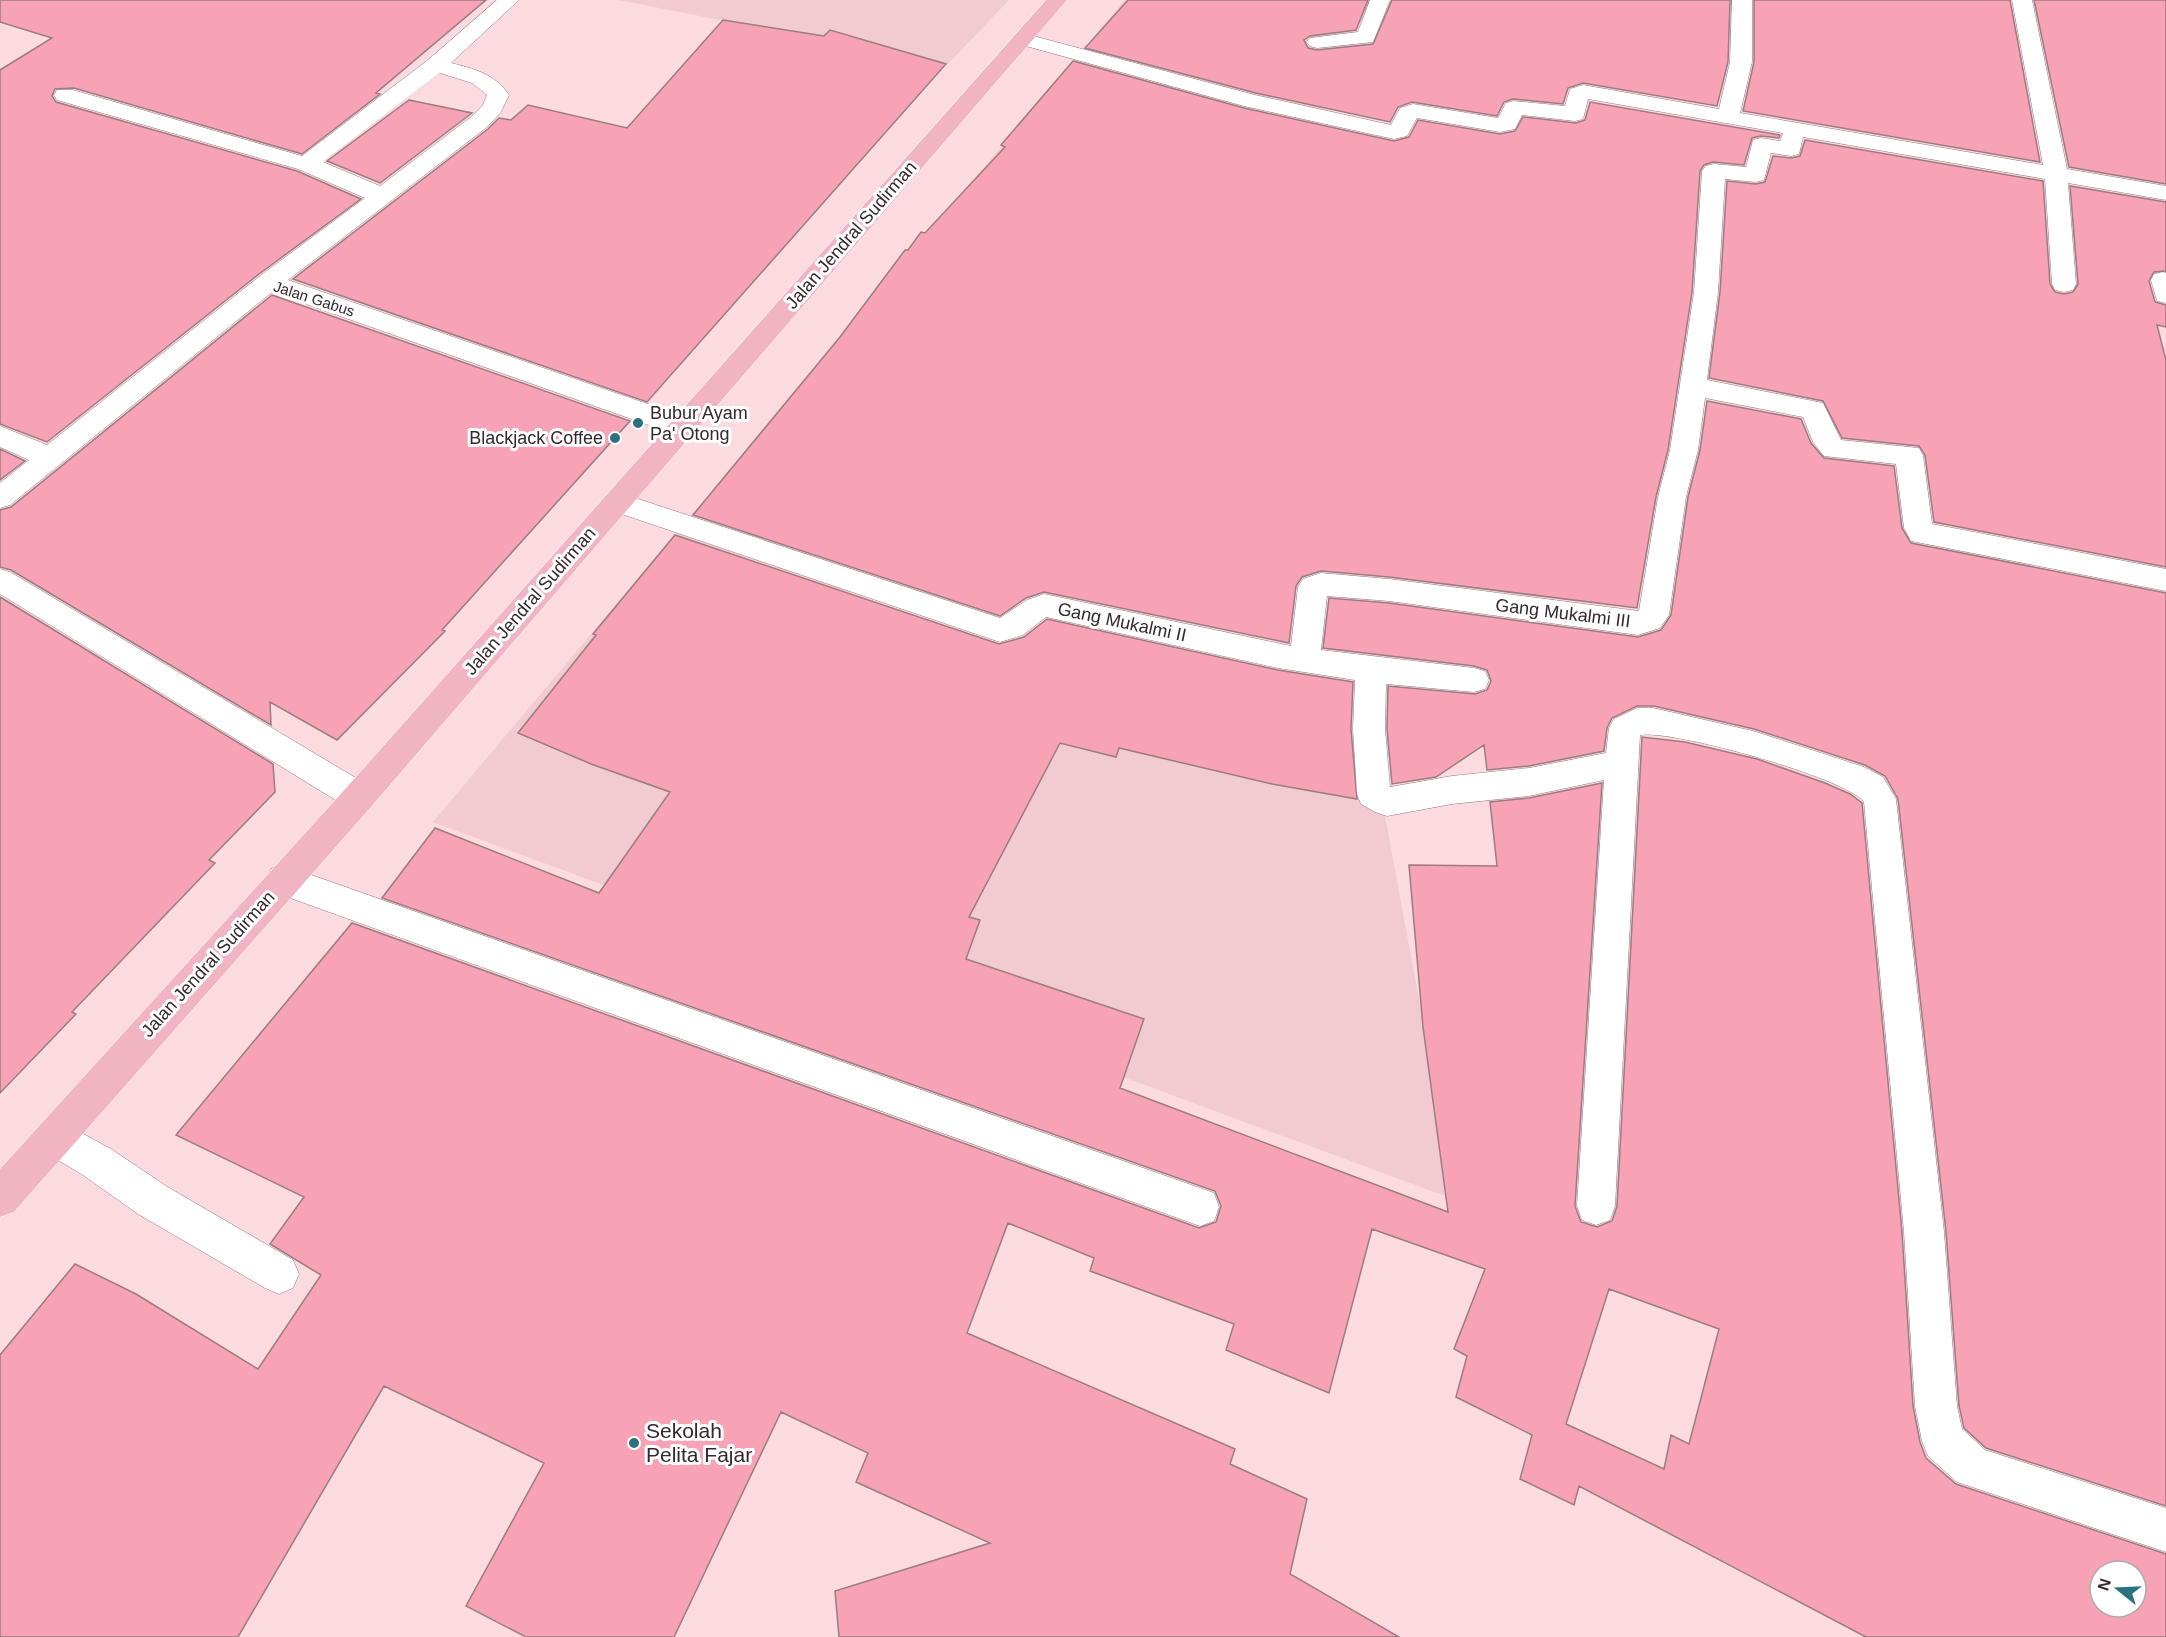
<svg xmlns="http://www.w3.org/2000/svg" width="2166" height="1637" viewBox="0 0 2166 1637" font-family="Arial,sans-serif">
	<rect width="100%" height="100%" fill="#fbdae0"/>
	<path fill="#f2cad1" d="M619,0H1009L947,65Z
		M1125,0H1371L1252,292L1073,475L999,625L859,581L771,714L1067,733L1383,805L1456,1200L433,822Z"/>
	<path fill="#f7a3b5" stroke="#9a7c82" stroke-width="1.5" fill-rule="evenodd" d="M0,0H486L376,93L380,94L302,154L74,88L55,89L52,96L56,102L297,171L361,199L259,274L47,442L0,424V70L52,38L0,22Z
		M1128,0H1368L1356,30L1310,36L1304,40L1308,48L1317,50L1373,44L1392,0H1730L1728,62L1717,106L1583,83L1568,88L1563,104L1513,99L1504,102L1497,116L1412,102L1398,107L1390,122L1256,93L1085,48Z
		M1754,0H2010L2040,162L1743,111L1754,62Z
		M2034,0H2166V184L2069,167Z
		M723,20L824,36L830,30L946,64L647,402L293,279L488,129L499,118L511,120L528,105L627,128Z
		M1073,61L1244,108L1394,141L1409,137L1418,120L1500,134L1515,131L1523,117L1576,123L1585,120L1590,102L1780,135L1779,138L1761,136L1752,138L1744,165L1713,162L1704,165L1700,171L1692,292L1668,450L1656,497L1637,608L1389,577L1321,571L1302,577L1296,586L1289,643L1044,592L1026,598L1000,616L693,515L840,337L905,250H908L921,232L925,233L1005,147L1001,145Z
		M409,100L472,113L380,183L327,161Z
		M1805,140L2043,181L2050,284L2055,292L2064,294L2073,292L2078,284L2070,186L2166,202V271L2154,272L2149,281L2155,302L2166,305V327L2157,325L2166,360V567L1934,522L1925,455L1919,446L1842,438L1823,401L1709,378L1720,292L1727,181L1756,184L1765,182L1773,156L1791,158L1800,156Z
		M272,295L630,421L442,630L445,631L337,740L270,702L271,725L11,570L0,567V510L11,507Z
		M1707,401L1801,419L1811,443L1824,458L1894,466L1902,528L1911,543L2166,593V1506L1986,1448L1964,1428L1959,1406L1946,1232L1898,799L1885,776L1865,765L1754,729L1654,706H1637L1612,718L1607,728L1604,751L1529,766L1487,770L1484,745L1436,777L1392,784L1387,729L1388,686L1475,694L1487,690L1491,681L1487,670L1474,666L1323,648L1329,598L1389,603L1638,637L1661,630L1671,615L1688,497L1700,450Z
		M0,449L25,461L0,480Z
		M675,535L999,644L1024,637L1047,619L1278,670L1353,682L1351,729L1357,799L1272,784L1119,748L1116,757L1060,743L969,917L980,920L966,959L1144,1019L1120,1088L1448,1212L1423,1027L1409,865L1497,866L1490,802L1529,798L1602,783L1575,1206L1581,1222L1597,1227L1612,1221L1617,1206L1642,737L1685,742L1757,759L1825,783L1850,794L1862,803L1902,1232L1913,1406L1920,1442L1926,1458L1956,1484L2166,1554V1637H1866L1579,1486L1574,1505L1520,1479L1532,1435L1456,1397L1467,1356L1454,1349L1485,1269L1372,1229L1329,1393L1226,1350L1234,1324L1090,1271L1094,1258L1008,1223L967,1333L1235,1449L1230,1464L1307,1499L1290,1574L1399,1637H839L835,1591L990,1543L856,1482L868,1453L781,1412L674,1637H526L466,1606L544,1463L384,1386L238,1637H0V1355L75,1264L136,1294L258,1369L321,1275L270,1244L304,1197L176,1135L352,923L1199,1228L1216,1222L1221,1206L1215,1191L382,898L435,828L599,893L670,792L591,764L518,733L596,635L593,634ZM1609,1289L1719,1329L1689,1444L1671,1435L1664,1469L1566,1424ZM2100,1571H2136V1607H2100Z
		M0,597L273,764L275,792L209,860L215,863L72,1012L76,1014L0,1093Z"/>
	<g fill="none" stroke-linecap="round" stroke-linejoin="round">
		<g stroke="#96797e" stroke-width="1">
			<path id="minor" d="M497,0H519L451,63C475,69 495,74 509,95L501,112L487,127L288,280L694,420L698,427L694,434L684,436L674,434L272,292L10,505L0,508V483L29,460L0,447V426L47,445L260,276L365,198L298,169L57,100L54,95L57,90H73L302,156L428,60ZM440,73L472,83L487,95L483,105L471,117L380,186L323,162Z
				M1370,0H1390L1373,42L1317,48L1310,46L1306,42L1310,38L1358,32Z
				M1732,0H1752V62L1740,113L2043,165L2012,0H2032L2067,169L2166,186V200L2068,183L2076,284L2073,290L2064,292L2055,290L2052,284L2045,179L1803,137L1799,154L1791,156L1771,153L1764,180L1756,182L1725,179L1718,292L1707,380L1823,403L1841,440L1919,448L1923,455L1932,524L2166,569V591L1911,541L1904,528L1896,464L1824,456L1813,442L1803,417L1705,398L1698,450L1686,497L1669,615L1660,628L1638,635L1389,601L1327,596L1321,650L1474,668L1485,671L1489,680L1485,689L1474,692L1386,684L1385,729L1390,787L1452,776L1529,768L1606,753L1609,728L1614,719L1637,708H1653L1753,731L1864,767L1883,777L1896,799L1944,1232L1957,1406L1962,1429L1985,1450L2166,1508V1552L1957,1482L1928,1456L1922,1441L1915,1406L1904,1232L1864,802C1847,778 1671,729 1640,735L1615,1206L1610,1220L1596,1225L1582,1220L1577,1206L1604,780L1529,796L1452,804L1387,816L1375,812L1361,804L1357,794L1353,729L1355,680L1278,668L1046,617L1023,635L1000,642L607,509L603,502L607,495L617,492L1000,618L1027,600L1044,594L1291,646L1298,587L1303,579L1321,573L1389,579L1639,611L1658,497L1670,450L1694,292L1702,171L1706,166L1714,164L1746,167L1753,140L1761,138L1780,141L1783,133L1588,99L1583,119L1575,121L1522,115L1515,129L1500,132L1417,118L1407,136L1394,139L1244,106L1015,43L1011,39L1015,35L1022,33L1255,95L1391,125L1400,108L1413,104L1498,118L1506,103L1514,101L1565,106L1570,89L1583,85L1719,109L1730,62Z
				M2163,272L2166,273V303L2157,301L2151,280L2154,274Z
				M0,569L10,572L371,787L375,797L371,807L359,811L347,807L0,594Z
				M283,865L1200,1188L1214,1193L1219,1207L1214,1221L1200,1226L271,891L266,880L271,869Z
				M54,1118L111,1149L166,1186L293,1260L299,1274L293,1288L279,1294L265,1288L138,1214L83,1175L41,1150L35,1137L41,1124Z"/>
		</g>
		<g stroke="#fff" stroke-width="1">
			<path id="major" d="M1046,0H1067L371,807L14,1212L0,1217V1169L347,787Z"/>
		</g>
		<use href="#minor" fill="#fff" fill-rule="evenodd"/>
		<use href="#major" fill="#f1b4c2" fill-rule="evenodd"/>
	</g>
	<g fill="#2c7180" stroke="#fff" stroke-width="2">
		<circle cx="638" cy="423" r="6"/>
		<circle cx="615" cy="438" r="6"/>
		<circle cx="634" cy="1443" r="6"/>
	</g>
	<g text-anchor="middle" stroke-width="6" stroke-linejoin="round" paint-order="stroke">
		<g font-size="15" fill="#35282b" stroke="#fff">
			<text transform="translate(314 299) rotate(18)" y="5">Jalan Gabus</text>
		</g>
		<g font-size="18" fill="#35282b" stroke="#fff">
			<text transform="translate(851 235) rotate(-49)" y="6">Jalan Jendral Sudirman</text>
			<text transform="translate(530 601) rotate(-49)" y="6">Jalan Jendral Sudirman</text>
			<text transform="translate(1563 613) rotate(7)" y="6">Gang Mukalmi III</text>
			<text transform="translate(1122 622) rotate(12)" y="6">Gang Mukalmi II</text>
			<text transform="translate(208 964) rotate(-48)" y="6">Jalan Jendral Sudirman</text>
		</g>
		<g font-size="18" fill="#35282b" stroke="#fff" text-anchor="start">
			<text x="650" y="419">Bubur Ayam<tspan x="650" dy="21">Pa' Otong</tspan></text>
			<text x="603" y="444" text-anchor="end">Blackjack Coffee</text>
		</g>
		<g font-size="21" fill="#35282b" stroke="#fff" text-anchor="start">
			<text x="646" y="1438">Sekolah<tspan x="646" dy="24">Pelita Fajar</tspan></text>
		</g>
	</g>
	<g transform="translate(2118 1589) rotate(288)"><circle r="28" fill="#ffffff" stroke="#aea9aa" stroke-width="1.5"/>
	<path d="M0-4.5L10 22L0 15L-10 22Z" fill="#2c7180"/>
	<text y="-9" font-size="16" font-weight="bold" text-anchor="middle" fill="#35282b">N</text>
	</g>
</svg>
